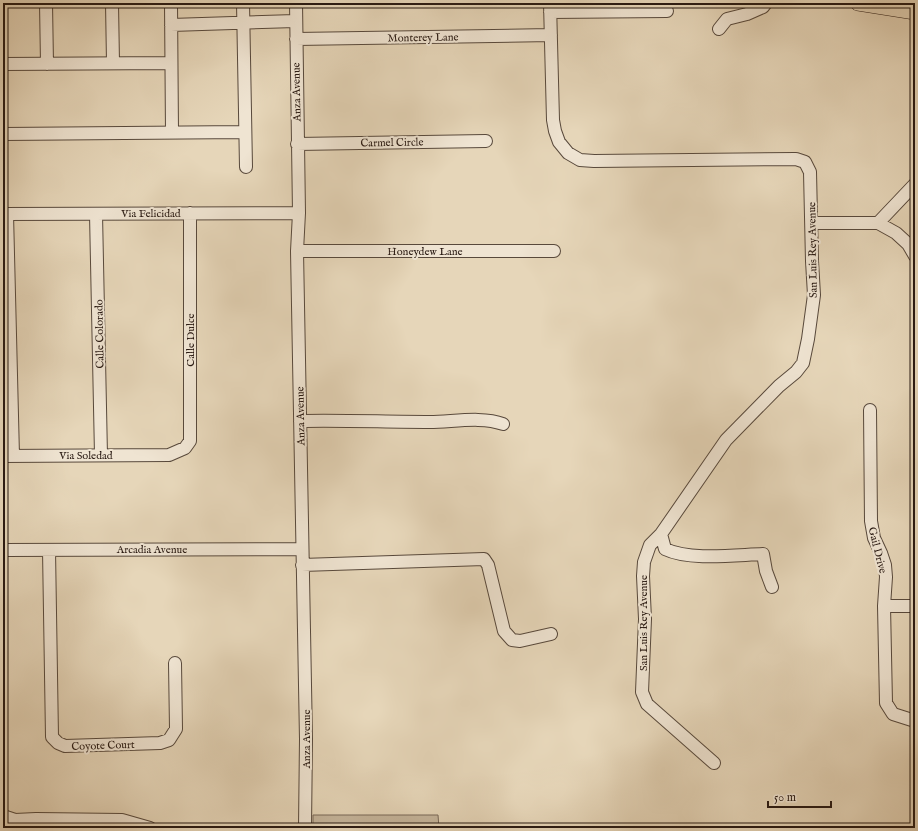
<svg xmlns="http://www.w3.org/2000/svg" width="918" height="831" viewBox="0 0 918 831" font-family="'IM FELL English',serif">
	<rect width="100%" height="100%" fill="#e6d6b9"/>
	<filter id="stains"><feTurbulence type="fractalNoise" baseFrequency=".005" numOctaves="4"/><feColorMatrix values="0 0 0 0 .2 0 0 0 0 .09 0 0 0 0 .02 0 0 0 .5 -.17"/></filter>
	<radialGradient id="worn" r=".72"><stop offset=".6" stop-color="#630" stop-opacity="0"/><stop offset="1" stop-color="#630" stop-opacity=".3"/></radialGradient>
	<path fill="#c6b69d" stroke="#786858" d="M313,815H438L439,828H313Z"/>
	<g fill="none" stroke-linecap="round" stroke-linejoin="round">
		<g stroke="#58493c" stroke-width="14">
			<path id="minor" d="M46,3L47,64
				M112,3L113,63
				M171,3L172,133
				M243,3L246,167
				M296,3L299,213L297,251L306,739L305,828
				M550,3L553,120L555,131L559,142L568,153L580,160L594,161L796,159L805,162L810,172L812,261L814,295L808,339L803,363L796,372L779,386L726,440L661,534L650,545L644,562L643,576L645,619L642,692L647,704L714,763
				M550,12L667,11
				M171,25L295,21
				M719,29L727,19L747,14L763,7L766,3
				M296,39L551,35
				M3,64L171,63
				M3,134L245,132
				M297,144L486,141
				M3,214L299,213
				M7,214L13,456
				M96,214L101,455
				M812,223H878L896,233L908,244L915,256
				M878,223L915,184
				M297,251H554
				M870,410L871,521L874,538L881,553L885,565L886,577L884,606L886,703L893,714L915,721
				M300,421C343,420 386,422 430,422C452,422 482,416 503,424
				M3,456L169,455L185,448L190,441V213
				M661,534L665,549C690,561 735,555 763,554L766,571L772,587
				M3,550L302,549
				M49,550L52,737L58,743L65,746L160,743L169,740L176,729L175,663
				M302,565L484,559L488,565L504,631L512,640L520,641L551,634
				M884,606H915
				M3,817H6L15,820L36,819L122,820L150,828"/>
		</g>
		<g stroke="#291a13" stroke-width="16">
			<path id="major" d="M858,3L915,12"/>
		</g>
		<use href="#minor" stroke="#efe4d2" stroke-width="12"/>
		<use href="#major" stroke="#e6d6b9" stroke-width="15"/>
	</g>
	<g text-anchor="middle" stroke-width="4" stroke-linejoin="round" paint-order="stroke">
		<g font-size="11" fill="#291a13" stroke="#efe4d2">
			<text transform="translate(423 37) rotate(-1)" y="4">Monterey Lane</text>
			<text transform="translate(296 92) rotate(-91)" y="4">Anza Avenue</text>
			<text transform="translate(392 142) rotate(-1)" y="4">Carmel Circle</text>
			<text x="151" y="217">Via Felicidad</text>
			<text transform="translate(812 250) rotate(-91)" y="4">San Luis Rey Avenue</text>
			<text x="425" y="255">Honeydew Lane</text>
			<text transform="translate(99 334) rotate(-91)" y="4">Calle Colorado</text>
			<text transform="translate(190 340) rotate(-90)" y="4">Calle Dulce</text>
			<text transform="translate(300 416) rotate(-91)" y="4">Anza Avenue</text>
			<text x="86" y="459">Via Soledad</text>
			<text x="152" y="553">Arcadia Avenue</text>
			<text transform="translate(878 550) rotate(76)" y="4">Gail Drive</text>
			<text transform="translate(643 623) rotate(-90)" y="4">San Luis Rey Avenue</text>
			<text transform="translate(306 739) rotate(-90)" y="4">Anza Avenue</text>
			<text transform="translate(103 745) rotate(-2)" y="4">Coyote Court</text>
		</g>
	</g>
	<rect width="918" height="831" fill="none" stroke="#e6d6b9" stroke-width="16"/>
	<rect x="4" y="4" width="910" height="823" fill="none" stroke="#291a13" stroke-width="2"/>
	<rect x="8" y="8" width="902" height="815" fill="none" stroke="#291a13"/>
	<path d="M768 801v6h63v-6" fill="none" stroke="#291a13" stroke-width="2"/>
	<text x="774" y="801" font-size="12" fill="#291a13" stroke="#efe4d2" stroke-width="3" paint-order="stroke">50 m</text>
	<rect width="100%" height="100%" filter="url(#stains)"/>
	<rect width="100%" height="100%" fill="url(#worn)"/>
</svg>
